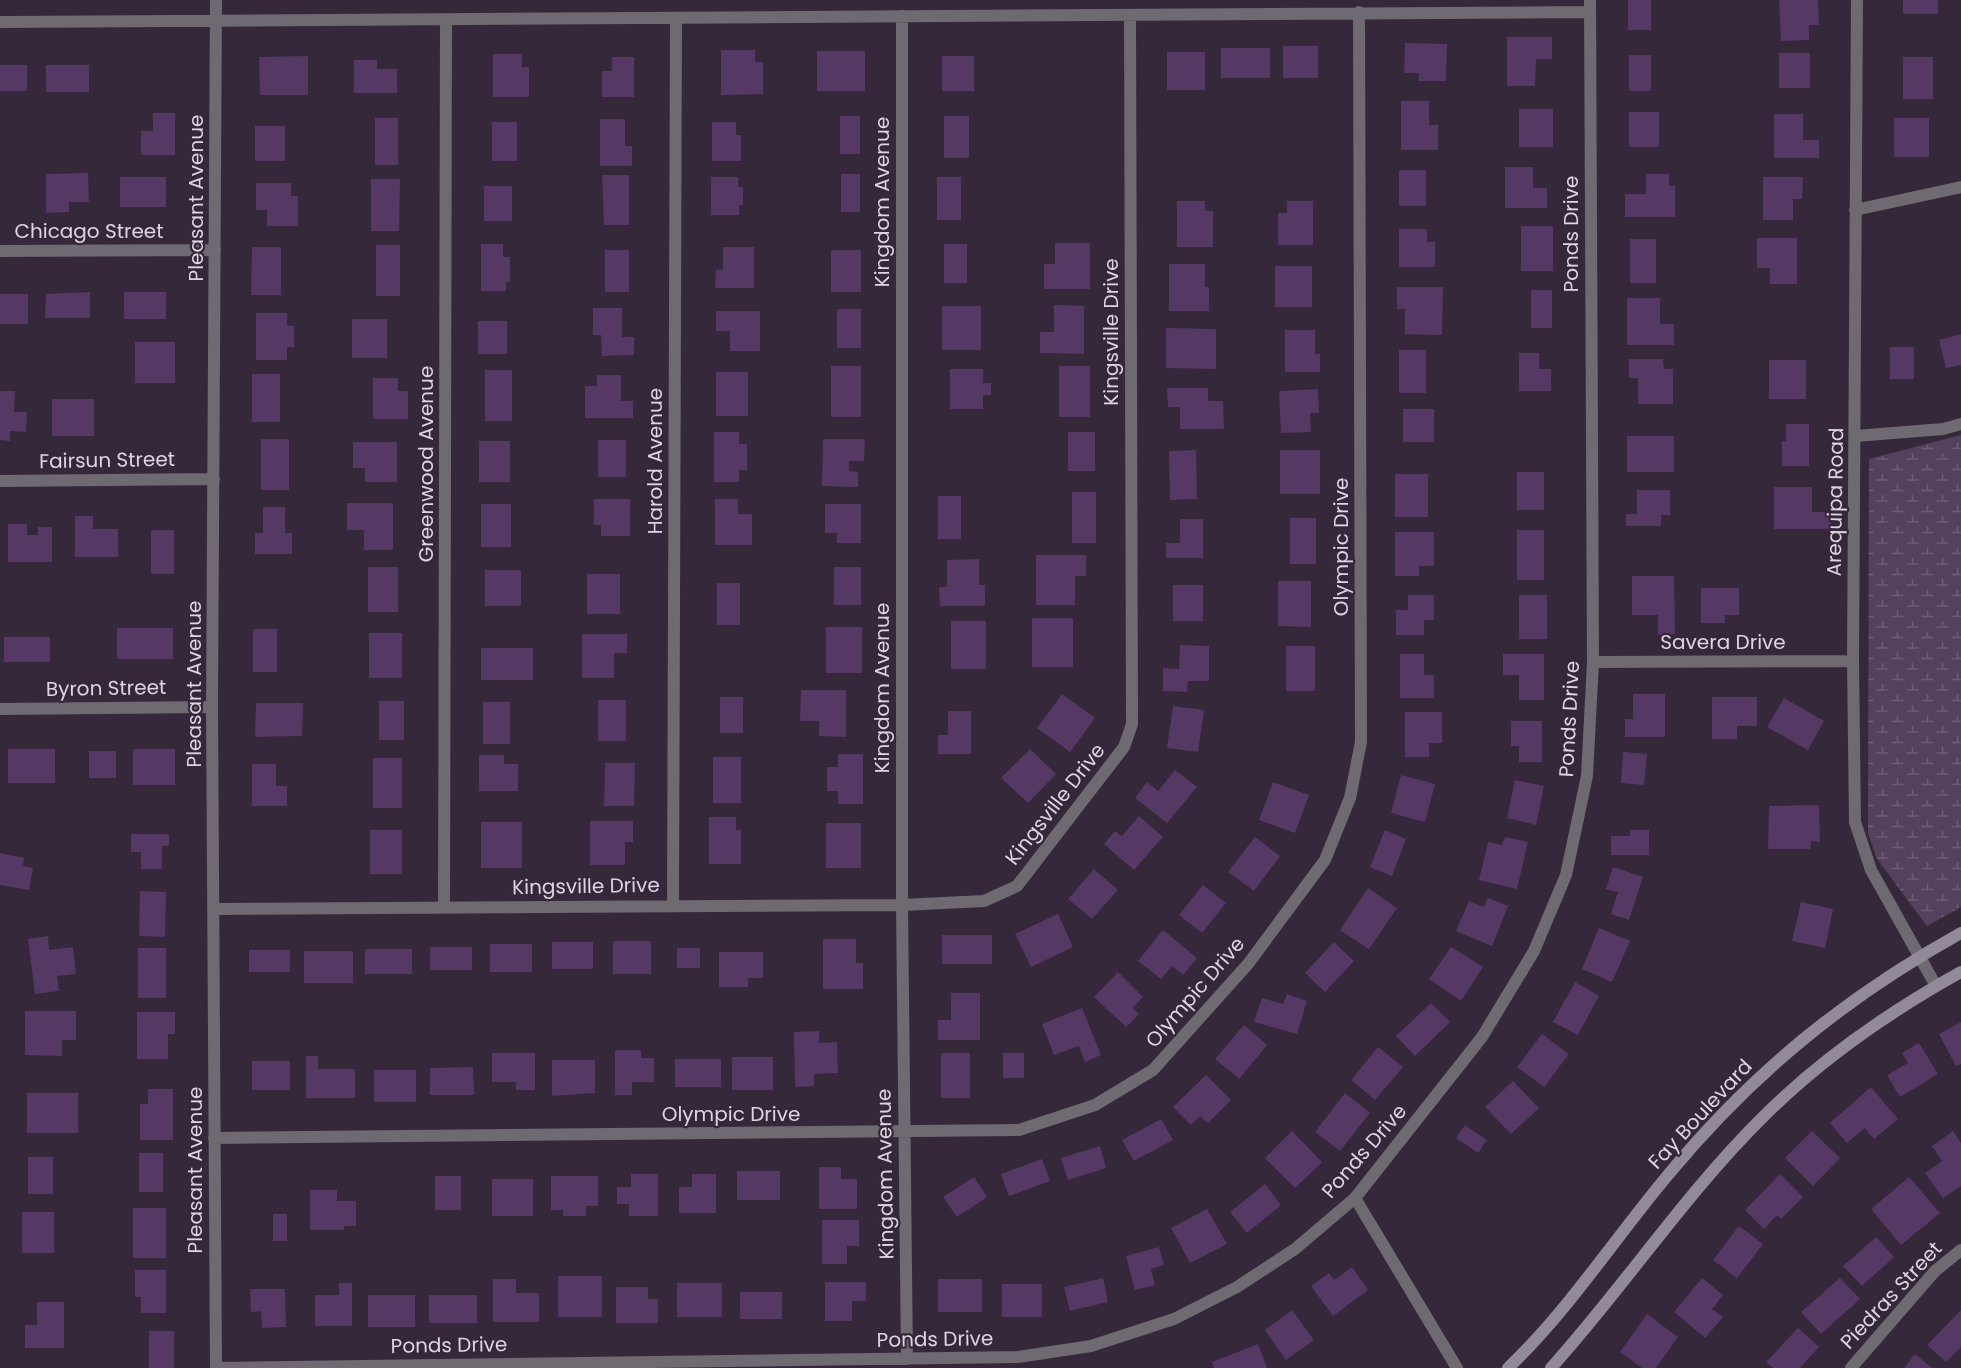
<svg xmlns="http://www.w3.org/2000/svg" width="1961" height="1368" viewBox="0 0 1961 1368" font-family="Poppins,sans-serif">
	<defs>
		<pattern id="wetland-marsh" width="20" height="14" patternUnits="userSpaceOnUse" patternTransform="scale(1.5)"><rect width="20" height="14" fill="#54415e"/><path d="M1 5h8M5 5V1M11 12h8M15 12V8" fill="none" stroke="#6c5c75"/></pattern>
	</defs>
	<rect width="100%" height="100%" fill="#34283a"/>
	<path fill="url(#wetland-marsh)" d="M1961,435V907L1927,926L1877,859L1868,833L1869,459Z"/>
	<path fill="#553863" d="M1628,0H1651V30H1628Z
		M1779,0H1818L1819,25H1809V40L1781,41Z
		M1903,0H1938V14H1903Z
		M1507,37H1552V59H1536L1535,86H1507Z
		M1405,43L1447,44L1446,81H1418L1419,73H1404Z
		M1283,46H1318V78H1283Z
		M1221,48H1270V78H1221Z
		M721,50H755V62H763V94L721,95Z
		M817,51H865V91H817Z
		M1167,52H1205V90H1167Z
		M1779,53H1810V88H1779Z
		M493,54H522V67H529V97H493Z
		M1629,55H1651V91H1629Z
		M308,56V95H260L259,57Z
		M942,56H974V91H942Z
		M612,57H634V97H602V71H612Z
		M1903,57H1933V99H1903Z
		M354,60H377V69H397V93H354Z
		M0,65H27V91H0Z
		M46,65H89V92H46Z
		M1401,101H1429V125H1438V150H1401Z
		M1519,109H1553V147H1519Z
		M1629,112H1659V147H1629Z
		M153,113H175V155H141V131H153Z
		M1774,114H1803V140H1819V158H1774Z
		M840,116H860V154H840Z
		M944,116H969V158H944Z
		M375,118H398V165H375Z
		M1894,118H1929V157H1894Z
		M600,119H625V146H632V166H600Z
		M492,122H517V161H492Z
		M712,122H736V135H741V161H712Z
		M255,126H285V161H255Z
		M1505,167H1533V188H1547V208H1505Z
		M1399,170H1426V206H1399Z
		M88,173L89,202H69V212L46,213V174Z
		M841,174H860V212H841Z
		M1646,174H1669V186H1675V217H1625V194H1646Z
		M602,175H629V225H604Z
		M120,177H166V207H120Z
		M711,177H738V187H743V205H739V215H711Z
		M937,177H961V220H937Z
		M1763,177H1803L1802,199H1793V220H1763Z
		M371,179H400L399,231H371Z
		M256,183H291V196H298V226H267V210H256Z
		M484,186H512V221H484Z
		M1177,201H1205V211H1213V247H1177Z
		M1287,201H1313V245H1278V213H1287Z
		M1521,226H1553V271H1521Z
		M1399,229H1427V242H1435V267H1399Z
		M1757,238H1797V284H1770V268H1757Z
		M1630,239H1656V283H1630Z
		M1055,243H1090V289H1044V264H1055Z
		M481,244H503V257H510V282H506V291H481Z
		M944,244H967V283H944Z
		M376,245H400V296H376Z
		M252,247H281V295H251Z
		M723,247H754V288H715L716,270L723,269Z
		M605,250H629V292H605Z
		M831,250H861V292H831Z
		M1169,264H1205V287H1209V311H1169Z
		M1275,266H1312V307H1275Z
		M1397,287H1443L1442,335L1405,334V309H1397Z
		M1531,290H1552V328H1531Z
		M90,292V318H45L46,294Z
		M124,292H166V319H124Z
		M0,294H28V324H0Z
		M1627,298H1660V324H1674V345H1627Z
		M1054,305L1084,306V354L1040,353V332H1054Z
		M942,306H981V350H942Z
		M593,308H622V337H634V355L602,356L601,335H593Z
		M837,309H861V348H837Z
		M716,311H760V351H730V331H716Z
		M256,313H287V326H294V347H287V360H256Z
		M352,319H387V358H352Z
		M478,321H507V354H478Z
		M1166,328L1216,329V369L1166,368Z
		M1285,330H1315V354H1320V372H1285Z
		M1961,334V365L1946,368L1939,340Z
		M135,342H175V383H135Z
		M1890,347H1914V379H1890Z
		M1399,350H1426V393H1399Z
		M1519,353H1539V369H1551V391H1519Z
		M1629,359H1663L1664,369H1673V404H1638V378H1629Z
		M1769,360H1806V399H1769Z
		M831,366H861V417H831Z
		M1059,366H1090V417H1059Z
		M950,369H983V383H991V395H983V409H950Z
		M485,370H512V421H485Z
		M716,372H748V416H716Z
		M252,374H280V422H252Z
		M597,375H621V401H633V418H585V386H597Z
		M373,378H398V391H408V419H373Z
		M1167,388H1208V401H1223L1224,429H1180V407H1168Z
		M1318,389L1319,413H1310L1311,432L1281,433L1279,391Z
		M0,391H15L14,412H27L26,432L10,431V441L0,440Z
		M52,399H94V436H52Z
		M1403,409H1434V442H1403Z
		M1786,424H1809V466H1782V441H1786Z
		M714,432H739V444H747V470H739V482H714Z
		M1068,432H1095V471H1068Z
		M1627,436H1674V472H1627Z
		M261,439H289V490H261Z
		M823,439H865L864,461H849V471L858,472V487L822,486Z
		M598,440H626V477H598Z
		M479,441H510V482H479Z
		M353,442H397V482H365V468H353Z
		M1196,450L1197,499L1170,500L1169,451Z
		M1280,450H1320V494H1280Z
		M1517,472H1544V510H1517Z
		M1395,474H1428V517H1395Z
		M1774,487H1812V512H1831V529H1774Z
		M1637,490H1670V515H1661V526H1626V514H1637Z
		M1072,492H1096V543H1072Z
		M938,496H961V539H938Z
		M594,499H630V536H601V525H594Z
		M715,499H738V514H752V545H715Z
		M347,503H393V550H364V530H347Z
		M481,504H511V547H481Z
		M825,504H861V543H837V533H825Z
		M263,507H285V533H292V554H255V533H263Z
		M75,516H93V529H118V557H75Z
		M1290,518H1316V564H1290Z
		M1180,519H1203V558H1166V543H1180Z
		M8,524H27V535H38V527H52V562H8Z
		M151,530H174V574H151Z
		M1517,530H1544V580H1517Z
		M1395,532H1434V566H1419V576H1395Z
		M1036,555H1086V576H1075V605H1036Z
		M979,559V585H985V606H940L939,587H947V560Z
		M368,567H398V612H368Z
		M834,567H861V605H834Z
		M485,570H521V606H485Z
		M587,574H620V614H587Z
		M1632,576H1674L1675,634L1658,635V615H1632Z
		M1278,581H1311V627L1278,626Z
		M717,583H740V625H717Z
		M1173,585H1203V621H1173Z
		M1701,588H1739V615H1725V623H1701Z
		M1408,595H1434V620H1424V635H1396V610H1408Z
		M1519,595H1547V639H1519Z
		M1032,618H1073V667H1032Z
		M951,621H986V669H951Z
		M826,627H862V673H826Z
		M117,628H173V659H117Z
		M253,629H277V672H253Z
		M369,633H402V678H369Z
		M582,634H627V653H614V678H582Z
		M4,637H50V662H4Z
		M1180,645L1209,646V681H1188L1187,692L1163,691V668L1179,669Z
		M1286,646H1315V691H1286Z
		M481,648H533V680H481Z
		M1400,654H1424V675H1434V698H1400Z
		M1503,654H1544V700H1519V675H1503Z
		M801,690H846V737L819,736V721H800Z
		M1062,694L1095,718L1070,752L1037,728Z
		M1633,694H1665V737H1625V719H1633Z
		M720,697H743V733H720Z
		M1712,697H1757V726H1737V739H1712Z
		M1784,698L1824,721L1808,750L1767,727Z
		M598,700H626V741H598Z
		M379,701H404V740H379Z
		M483,702H510V744H483Z
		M256,703H303L302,736L255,737Z
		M1173,706L1204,710L1198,752L1167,748Z
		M948,711H971V754H938V735H948Z
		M1405,712H1442V743H1429V757H1405Z
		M1511,721H1542V762H1519V746H1511Z
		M8,749H55V783H8Z
		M133,749H175V785H133Z
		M1030,749L1056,774L1028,803L1001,778Z
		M89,751H116V778H89Z
		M1623,752L1647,754L1644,785L1621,783Z
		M838,754H863V804H838V791H827V767H838Z
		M479,755H504V764H518V791H479Z
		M713,757H741V803H713Z
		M373,758H402V808H373Z
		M605,763H635L634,806H604Z
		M252,764H276V786H287V806H252Z
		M1175,770L1197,787L1167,823L1135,798L1147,782L1158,791Z
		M1401,775L1435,784L1425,822L1391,813Z
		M1515,780L1544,786L1536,825L1507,818Z
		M1273,782L1309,795L1295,833L1259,820Z
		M1819,805L1820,842L1811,841L1810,849H1768L1769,806Z
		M1139,816L1163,837L1134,870L1104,844L1115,831L1122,836Z
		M709,817H736V830H741V864H709Z
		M590,821H633V842H625V865H590Z
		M481,822H522V868H481Z
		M826,823H861V868H826Z
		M370,830H402V874H370Z
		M1385,830L1406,839L1392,876L1370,867Z
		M1630,830H1649V855H1611V836H1630Z
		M131,834H169V846H162V869H141V852H131Z
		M1255,837L1280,856L1254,891L1228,872Z
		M1505,837L1528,842L1517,889L1479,880L1488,842L1502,845Z
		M0,853L24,858L23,866L33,868L29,890L0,885Z
		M1613,867L1643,877L1629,920L1611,914L1618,892L1606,889Z
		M1094,869L1118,890L1092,919L1068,899Z
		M1203,885L1226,903L1202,933L1179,915Z
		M1368,888L1397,908L1369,949L1340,930Z
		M140,891L166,892L165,937L139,936Z
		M1488,898L1508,906L1492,946L1456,931L1469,901L1484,907Z
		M1801,902L1833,909L1825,948L1792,941Z
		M1058,914L1073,947L1031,967L1015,934Z
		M1599,928L1630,941L1612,982L1582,969Z
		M1163,930L1197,958L1183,975L1172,966L1161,979L1138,961Z
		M942,935H992V964H942Z
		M48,936L49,950L73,947L76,974L57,976L59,991L35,994L28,939Z
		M823,939H856V963H863V989H823Z
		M613,941H651V974H613Z
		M552,942H593V969H552Z
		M1334,942L1354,961L1325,992L1305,973Z
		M490,944H532V972H490Z
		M430,947H472V970H430Z
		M1451,947L1483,967L1461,1001L1429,979Z
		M138,948H166V998H138Z
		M677,948H700V968H677Z
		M365,949H412V974H365Z
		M249,950H290V972H249Z
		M304,951H353V983H304Z
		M719,952H763V978H748V987H719Z
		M1118,972L1143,997L1133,1008L1139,1014L1126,1027L1094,997Z
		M1575,982L1599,996L1578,1035L1553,1022Z
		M951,993H980V1040H938V1020H951Z
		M1287,994L1307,1001L1297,1034L1254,1022L1262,998L1283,1004Z
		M1431,1003L1450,1022L1415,1056L1396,1036Z
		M1082,1008L1101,1055L1085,1062L1079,1046L1054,1055L1042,1024Z
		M25,1011H76V1040H62V1056L25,1055Z
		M137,1012H175V1034H168V1059H137Z
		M1961,1022V1064L1956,1066L1939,1034Z
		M1244,1025L1267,1045L1239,1079L1215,1059Z
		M819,1031V1043L837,1042L838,1073L814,1074V1086L795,1087L794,1032Z
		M1542,1034L1569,1054L1544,1087L1517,1067Z
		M1919,1043L1938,1074L1900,1097L1887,1075L1908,1063L1902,1053Z
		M1378,1047L1403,1067L1375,1100L1351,1080Z
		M615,1050H641V1058H654V1082H632V1095H615Z
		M492,1053H535V1090H516V1082H492Z
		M941,1053H970V1098H941Z
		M1003,1053H1024V1078H1003Z
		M306,1056H318V1069H355V1098H306Z
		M732,1057H773V1090H732Z
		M675,1059H721V1087H675Z
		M552,1060H595V1093L552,1096Z
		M252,1061H290V1090H252Z
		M473,1067L474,1095H430V1068Z
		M374,1070H416V1102H374Z
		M1206,1075L1231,1100L1208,1123L1200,1116L1191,1125L1173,1107Z
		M1513,1081L1539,1108L1511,1134L1485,1107Z
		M1871,1087L1898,1119L1874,1139L1865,1128L1847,1143L1830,1123Z
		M148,1089H173V1140H140V1104H148Z
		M27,1093H78V1133H27Z
		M1345,1093L1370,1113L1340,1151L1315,1132Z
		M1161,1119L1173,1140L1134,1161L1122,1140Z
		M1465,1125L1487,1140L1478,1153L1456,1138Z
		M1292,1131L1322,1162L1295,1188L1265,1158Z
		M1812,1131L1840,1158L1813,1186L1785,1158Z
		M1953,1131L1961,1143V1186L1943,1198L1925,1173L1942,1161L1932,1146Z
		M1100,1146L1106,1168L1068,1180L1061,1158Z
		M139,1153H163V1192H139Z
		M28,1157H53V1194H28Z
		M1042,1159L1050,1181L1009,1196L1001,1174Z
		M819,1167H841V1179H857V1209H819Z
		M737,1171H780V1200H737Z
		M631,1174H658V1216H629V1204H617V1187H631Z
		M692,1174H716V1213H679V1187H692Z
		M1780,1174L1803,1197L1781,1219L1777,1215L1764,1229L1745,1210Z
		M435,1176H461V1210H435Z
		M551,1176H598V1206H586V1216H563V1210H551Z
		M974,1177L987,1197L957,1217L943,1197Z
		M1909,1177L1940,1213L1901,1245L1871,1209Z
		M492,1179H533V1216H492Z
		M1265,1184L1281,1205L1247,1233L1230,1212Z
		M310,1190H337V1201H356V1226H344V1230H310Z
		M133,1208H166V1258H133Z
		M1207,1209L1227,1244L1190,1263L1171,1228Z
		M22,1212H54V1253H22Z
		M273,1214H287V1241H273Z
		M822,1220H859V1246H847V1264H822Z
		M1739,1226L1763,1244L1737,1278L1713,1260Z
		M1876,1237L1894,1257L1862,1286L1843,1266Z
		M1159,1247L1164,1265L1151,1269L1155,1285L1135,1290L1126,1256Z
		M1352,1267L1368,1290L1333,1316L1311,1286L1329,1273L1334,1280Z
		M135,1270H166V1313H141V1297H135Z
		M558,1276H602V1317H558Z
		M1103,1278L1108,1302L1070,1311L1064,1287Z
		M1702,1278L1723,1295L1712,1309L1723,1317L1705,1338L1674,1312Z
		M1840,1278L1860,1299L1821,1334L1801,1312Z
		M493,1279H516V1293H539V1322H493Z
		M938,1279H982V1312H938Z
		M825,1282H866V1301H852V1321H825Z
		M339,1283H352V1326H315V1295H339Z
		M677,1283H722V1317H677Z
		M1002,1284H1042V1317H1002Z
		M616,1287H648V1299H658V1323H616Z
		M250,1289H285L286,1327L262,1328L261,1311L251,1312Z
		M740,1292H782V1319H740Z
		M368,1295H415V1327H368Z
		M429,1295H477V1323H429Z
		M37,1302H64V1348H25V1325H37Z
		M1292,1310L1314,1340L1286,1360L1265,1330Z
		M1961,1310V1347L1946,1362L1927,1345Z
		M1647,1314L1678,1337L1656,1368H1642L1620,1352Z
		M1798,1328L1819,1347L1800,1368H1773L1766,1362Z
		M149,1331H174V1368H149Z
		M1258,1344L1267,1368H1214L1212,1362Z
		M1915,1354L1932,1368H1904Z"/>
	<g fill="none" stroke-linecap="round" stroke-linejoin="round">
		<path stroke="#6f6972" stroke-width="12" d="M1857,0L1853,661L1855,822L1871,870L1936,986
			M902,16V905L907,1359
			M0,22L1590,12
			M1855,210L1961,187
			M0,251L215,250
			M1856,436L1943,429L1961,424
			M0,481L214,479
			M1593,662L1853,661
			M0,709L212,707
			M673,904L676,18
			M444,908L446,21
			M215,909L902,905L984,901L1017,886L1124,747L1132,724L1130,15
			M214,1138L1019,1130L1095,1105L1153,1070L1248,964L1325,860L1350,798L1361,742L1359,12
			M1355,1198L1457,1368
			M216,1368L1018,1357L1091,1346L1174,1319L1237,1287L1295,1249L1355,1198L1482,1037L1534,951L1566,875L1587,776L1593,662L1590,0
			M216,1368L212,707L216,0
			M1851,1368L1935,1271L1961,1250"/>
		<path stroke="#938a99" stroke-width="12" d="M1508,1368C1568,1311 1615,1238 1668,1175C1752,1073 1846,997 1961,933
			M1551,1368C1624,1287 1685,1194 1763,1117C1821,1059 1889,1012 1961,972"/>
	</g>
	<g text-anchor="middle" stroke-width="4.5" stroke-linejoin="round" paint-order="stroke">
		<g font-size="20" fill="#ddd6e1" stroke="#34283a">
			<text transform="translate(196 198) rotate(-90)" y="7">Pleasant Avenue</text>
			<text transform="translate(882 202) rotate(-90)" y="7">Kingdom Avenue</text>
			<text x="89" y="238">Chicago Street</text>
			<text transform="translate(1571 234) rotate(-90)" y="7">Ponds Drive</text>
			<text transform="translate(1111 332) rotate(-90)" y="7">Kingsville Drive</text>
			<text transform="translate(107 460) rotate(-1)" y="7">Fairsun Street</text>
			<text transform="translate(655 461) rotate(-90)" y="7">Harold Avenue</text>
			<text transform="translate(426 464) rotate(-90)" y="7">Greenwood Avenue</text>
			<text transform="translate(1835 502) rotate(-89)" y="7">Arequipa Road</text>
			<text transform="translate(1341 547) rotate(-90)" y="7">Olympic Drive</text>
			<text x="1723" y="649">Savera Drive</text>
			<text transform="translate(194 684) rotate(-90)" y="7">Pleasant Avenue</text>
			<text transform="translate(106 688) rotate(-1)" y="7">Byron Street</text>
			<text transform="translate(882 688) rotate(-90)" y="7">Kingdom Avenue</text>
			<text transform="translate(1569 719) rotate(-87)" y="7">Ponds Drive</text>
			<text transform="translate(1055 804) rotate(-52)" y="7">Kingsville Drive</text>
			<text transform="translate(586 886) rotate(-1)" y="7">Kingsville Drive</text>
			<text transform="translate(1195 992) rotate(-49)" y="7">Olympic Drive</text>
			<text x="731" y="1121">Olympic Drive</text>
			<text transform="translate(1700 1114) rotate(-47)" y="7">Fay Boulevard</text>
			<text transform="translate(1364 1151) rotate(-49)" y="7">Ponds Drive</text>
			<text transform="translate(195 1170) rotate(-90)" y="7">Pleasant Avenue</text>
			<text transform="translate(885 1174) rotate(-91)" y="7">Kingdom Avenue</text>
			<text transform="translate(1891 1295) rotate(-47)" y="7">Piedras Street</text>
			<text transform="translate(935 1339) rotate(-1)" y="7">Ponds Drive</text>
			<text transform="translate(449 1345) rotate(-1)" y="7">Ponds Drive</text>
		</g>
	</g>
</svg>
